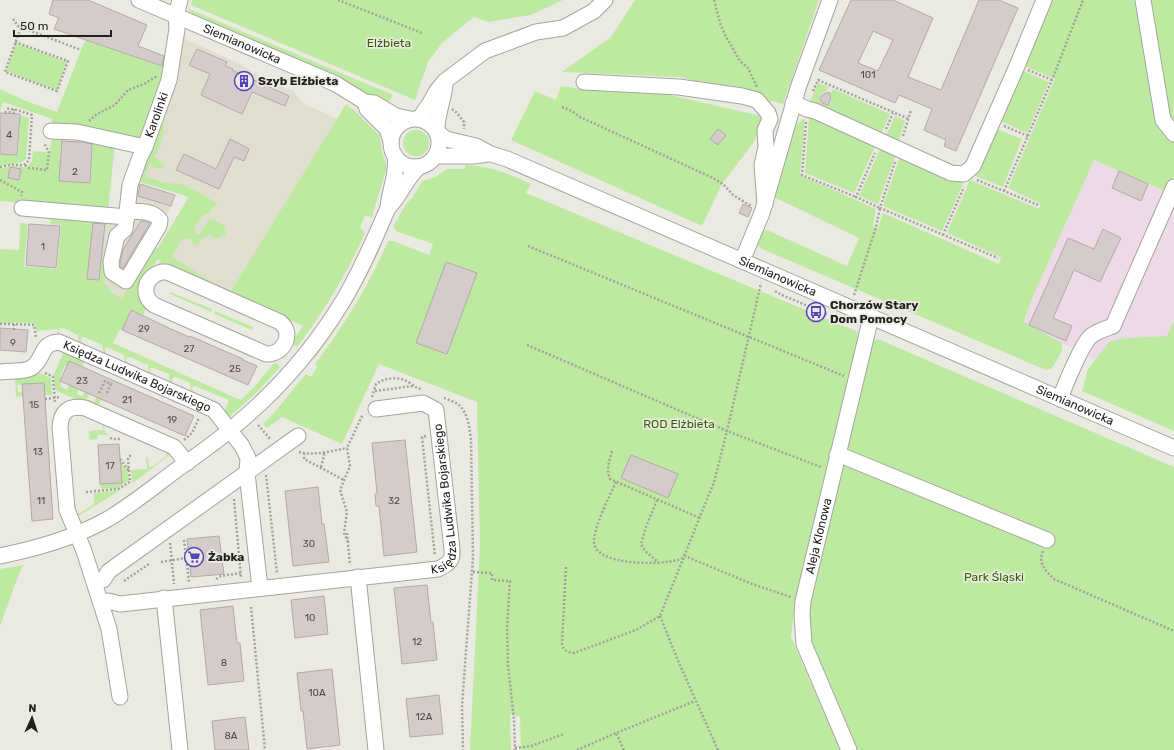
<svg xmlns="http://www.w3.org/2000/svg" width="1174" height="750" viewBox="0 0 1174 750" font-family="Rubik,sans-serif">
	<rect width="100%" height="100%" fill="#ebeae2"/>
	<path fill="#edd9e8" d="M1094,160L1174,195V320L1167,336L1126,338L1110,341L1095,360L1024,323L1032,299Z"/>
	<path fill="#e0dece" d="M179,36L240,64L264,79L293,91L303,103L337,119L229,294L158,248L189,196L137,181Z
		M139,184L175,195L156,244L122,298L112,293L107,284L99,280L93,223L106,225L136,196Z"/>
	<path fill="#bdeaa0" d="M192,0H563L531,15L488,22L474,17L442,43L428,62L415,100L191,5Z
		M635,0H819L783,104L681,77L562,72L611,37Z
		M1047,0H1174V195L1094,160L1032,299L1024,322L1062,343V351L1052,368L1046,370L762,249L755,243L759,234L767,230L847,266L859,238L776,198L774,196L794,126L805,118L800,175L876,209L873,226L878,228L883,213L999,264L1001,257L947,233L970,180L1039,209L1041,204L1008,188L1055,79L1020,64Z
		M187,8L393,95L388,103L383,104L348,82L194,16Z
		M85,40L166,68L140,142L52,124V119L3,102L0,112V89L26,101L57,112Z
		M16,43L67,62L57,90L6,71Z
		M1019,69L1049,82L1027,133L998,120Z
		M818,83L829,87L826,92L822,93L819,99L821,103L826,105L831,103L832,99L830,94L833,89L890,114L880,136L809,104Z
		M561,86L588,90L657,92L765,117L754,142L722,184L702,226L511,140L535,91L556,100Z
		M346,104L356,112L380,136L382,152L386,163V170L372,217L365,216L360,227L365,233C346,275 325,310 297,347L290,344L303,326L229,294Z
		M20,115L29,118L26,159C21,165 8,164 0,166V154L18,155Z
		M163,115C164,134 164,140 154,156L163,164L166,168L157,169L150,164L145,177L166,183L180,184L197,191L218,204L213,207L209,213L204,215L195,227V233L200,234L209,219L214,220L216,222H218L226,227L225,235L215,239L210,235L199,240L200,243L198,245H195L193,243L192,239L184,238C177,243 178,250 171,256L228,293L156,269L161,260H157L151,271L148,305L143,315L131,310L122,330L120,329L113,343L238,399H241L240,401L255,386L275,362L280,367L256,393L228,418L223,415L229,400L195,386L192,387L194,396L191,395L190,383L176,377L172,378V387L170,386L169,374L154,368H150L151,378L149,377L148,365L130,357L126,358L127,367L125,366L124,355L109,348H105L106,358L104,357L102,345L84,337L81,338L82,347L79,346L78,335L63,328L59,329L60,339L58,338L57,329L36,331L35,324L13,322V323L0,324V249L19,250L20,223L28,224L24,266L57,269L61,225L50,224L51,214L117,223L110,225L93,223L101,260V259H107L104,283L107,285L112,293L122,298L154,247L158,248L189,197L137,181Z
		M809,116L877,142L854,193L805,173Z
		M895,116L905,121L898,144L885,138Z
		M994,128L1022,139L1003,187L973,175Z
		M403 143a13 13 0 1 1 26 0a13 13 0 1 1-26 0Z
		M76,135L115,143L108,211L0,201V169L11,166L27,167L32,161L33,151L50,152L51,142L52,140L62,138L59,181L89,183L92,143L81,142V140H76Z
		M882,145L897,151L878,204L859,196Z
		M901,153L964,182L942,231L883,206Z
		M465,165C491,166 507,173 531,184L526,193L858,332L850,379L826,469L796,598L791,637L840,750H521L520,717L510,714L511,750H470L480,544L477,402L379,364L342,444L282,417L267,428L263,424L273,414L305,375L306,374L311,377L317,367L315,364C344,326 369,285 388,241H393L429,255L433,244L396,231L393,227L406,204L412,198L422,181L435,177L447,169H465Z
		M383,242C365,284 341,323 314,359V355L380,244Z
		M170,292L212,309L211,312L170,294Z
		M215,311L253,327L252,330L214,314Z
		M1174,320V431L1082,391L1088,369L1110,341L1126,338L1167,336Z
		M878,339L1174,467V750H855L808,643L807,613L844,463L871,344L874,341Z
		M64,351L85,360L82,367L65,365L60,377L61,378L60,381L62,382L60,386L67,390L69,385L79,389L77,394L82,396L85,392L89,394L87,399L94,402L98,393L103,395L97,409L55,390L54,374Z
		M40,373L51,378L52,395H45L44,383L17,385L18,392L23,393V396L16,397L15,380L16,376Z
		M103,420L105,433L110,435H98L97,439L90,440L89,431L103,430Z
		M166,448L172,453L134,482L75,518L73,507L76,504V513H80L94,504V495L93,493L118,491L132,483L131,470L147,469L146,458L148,457L149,467L153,466L166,456Z
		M121,462L128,472L129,481L117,488L101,489L100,484L121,483Z
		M24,565L20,571L0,626V569Z"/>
	<path fill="#d4cbca" stroke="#b2a9a8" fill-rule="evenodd" d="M53,0H88L147,25L138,46L164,56L162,66L54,29L59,18L49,14Z
		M851,0H893L933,18L908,77L941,90L979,0H999L1018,8L956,151L944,146L946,140L924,130L932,109L899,95L895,103L819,70ZM873,31L893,40L878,71L858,63Z
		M197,49L227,62L225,66L233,69L232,70L289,96L285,106L252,92L242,114L201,95L210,74L189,65Z
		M829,92L831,99L828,105L822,103L820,99L822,95Z
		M0,113L20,114L17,155L0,154Z
		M718,129L726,135L718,145L710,139Z
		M230,139L249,149L244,161L234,157L219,189L176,170L184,154L216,169Z
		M62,141L81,142L92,144L90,183L59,181Z
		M10,167L21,169L19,180L8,178Z
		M1119,171L1148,184L1141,201L1112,188Z
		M140,184L175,195L171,206L138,196Z
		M743,204L752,208L748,217L739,213Z
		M141,221L150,223L123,268L120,266V263L123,250Z
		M93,223L105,224L99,280L87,279Z
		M29,224L60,226L56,268L26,265Z
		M1103,229L1121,238L1100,282L1074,270L1053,318L1072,326L1066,341L1029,325L1068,238L1094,249Z
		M446,262L477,273L447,354L416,343Z
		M131,310L171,329L189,337L190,336L243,359V360L257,366L248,385L122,330Z
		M0,328L28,330L26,352L0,350Z
		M69,361L194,416L185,436L60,381Z
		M44,383L53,519L32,521L22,384Z
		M405,440L417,552L384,556L379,506H376L375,494L377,493L372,443Z
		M119,444L122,483L100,484L98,445Z
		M631,455L678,474L668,498L621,478Z
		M318,487L322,524H324L329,562L293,566L285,491Z
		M219,536L224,574L191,577L187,539Z
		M427,585L431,622H433L437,660L402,664L394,588Z
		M324,596L328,634L295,638L291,600Z
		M233,606L237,643H240L244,681L208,685L200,610Z
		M332,669L340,745L307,749L303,711H301L297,673Z
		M439,695L443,734L410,737L406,699Z
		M245,717L249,750H215L212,721Z"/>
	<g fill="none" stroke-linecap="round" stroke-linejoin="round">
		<g stroke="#a5a49d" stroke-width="17">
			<g id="minor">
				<path id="s1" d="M139,0L336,84L365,102L374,103L396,116L410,119"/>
				<path d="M1143,0L1163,120L1174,134"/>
				<path d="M584,82L679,87L742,96L757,100L768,113L770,119L765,130L766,147L762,165L765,204"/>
				<path d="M365,102L367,109L387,129L391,141"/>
				<path d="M793,103L807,109L815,111L951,173L964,174L973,166L1017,66L1044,0"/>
				<circle cx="415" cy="143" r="24"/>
				<path d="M419,119L430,103L436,92L445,81L485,51L536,32L563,28L594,11L605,0"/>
				<path d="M51,131L77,132L145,147"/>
				<path id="s2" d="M437,132L446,139L476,146L491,154L507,159L1174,448"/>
				<path d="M437,132C436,115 444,100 445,84"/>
				<path d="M436,156H474L488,154"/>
				<path d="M22,208L127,217"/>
				<path d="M388,208C401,195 406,178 419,167"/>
				<path id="s3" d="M127,211C139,212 153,210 160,220L159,226L126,281L112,272L111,262L117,236L125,229L130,185L140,157L145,147L169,80L177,29L176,16L180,0"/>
				<path d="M742,261L762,213L798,88L830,0"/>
				<path d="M162,272H167L280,322C295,334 283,355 266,354L154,305C140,295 145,276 162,272Z"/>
				<path id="s4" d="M0,372C9,370 22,373 31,368C45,360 39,343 59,342L214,410L242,446L248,458L247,472L248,482L260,588"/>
				<path d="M1060,399C1065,385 1081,346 1090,337C1096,331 1105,329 1113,326L1174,187"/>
				<path d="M837,455L845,457L1047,540"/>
				<path d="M0,556C38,548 74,538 108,519C133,504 156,485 179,468C199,454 219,440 237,424C279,389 315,347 343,301C361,271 374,240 388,208C389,191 398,174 395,156"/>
				<path d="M358,577L376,750"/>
				<path d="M103,580L109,571L298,436"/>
				<path d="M164,598L180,750"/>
				<path id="s5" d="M108,601L120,604L438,569C454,562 453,557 451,540L436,410L423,403L376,409"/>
				<path d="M120,697L109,629L84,551L67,510L60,427C61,411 69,405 85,408L174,447L187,463"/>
				<path id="s6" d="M849,750L804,644L802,614L803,601L871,317"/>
			</g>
		</g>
		<path stroke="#a2a19b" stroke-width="2.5" stroke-dasharray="2 2" stroke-linecap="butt" d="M338,0L422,33
			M714,0L720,23L725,35L740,61L748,68L757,87
			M13,19L18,26L81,50
			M15,42L68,61L57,91L5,72L21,27
			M1028,70L1052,80
			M813,91L818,80L909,119
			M562,107L572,111L580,117L713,178L723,184L733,195L751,206
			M452,109L456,112L464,122V129
			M5,113L6,112L14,113V109
			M89,121L97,114L115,105L128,90L144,84L157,76
			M806,122L802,175L856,197
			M1004,126L1028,136
			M886,129L893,113
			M903,136L911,110
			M895,162L880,208L998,258
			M25,165L29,168L47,170L49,152L44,143
			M0,167C3,167 7,165 10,165C18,164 24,168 29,160L32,115L17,110L5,108
			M0,180L22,192L21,196
			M977,180L1038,205
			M1004,191L1052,80L1083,0
			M943,235L964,187
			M528,246L844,376
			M775,291L782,295L827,314
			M854,295L876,227L880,208L856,197L875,153
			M0,324H14
			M14,330V324L34,325L36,338
			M527,345L727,431L821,467
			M45,373L52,376L53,377L55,403
			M375,391L413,386
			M99,393L105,381L111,384L106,395
			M372,397L376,384C386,377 400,376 410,383C414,386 416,388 421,389
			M444,398C449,400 455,402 459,405C468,413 470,430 471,441L473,557L462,706L463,750
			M45,399L61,397
			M258,425L271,440
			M426,436L422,437L435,556
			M110,438L113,439H121
			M184,440L192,433L199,418
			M612,451C609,462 606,469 610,479L700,518
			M299,452C314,456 332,451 347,448
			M304,453V459L344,480
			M120,459L129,471
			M321,467L324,456V452
			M266,475L277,573
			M616,482C610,495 593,529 594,542C595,566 660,565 677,560C680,560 682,558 685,556L752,584L791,597
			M86,492L118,489L130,482L128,459L131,454
			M234,499L241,578
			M657,500L646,527L641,544L645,551L658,562
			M347,533L350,565
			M184,540L189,582
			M348,542L344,533L347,512L340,490L350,466L347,448L363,414
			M170,543L174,584
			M1043,551C1038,564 1045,570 1054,579L1174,631
			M161,562L186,558
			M566,567L562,644C564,651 567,652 574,653L636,630L660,616L714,482L727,431L761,283
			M473,572L492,573V580L510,581L507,627L508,665L514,720L515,750
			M216,579L221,576L241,573
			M124,581L149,564
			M251,607L265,750
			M660,616L679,663L718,750
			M515,748L531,746L564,734
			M577,750L616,733
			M624,750L616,733L695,701"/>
		<use href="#minor" stroke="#fff" stroke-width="15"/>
	</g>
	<defs>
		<g id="building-ring" transform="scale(1)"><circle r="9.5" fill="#ebeae2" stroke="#5643bb" stroke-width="1.5"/><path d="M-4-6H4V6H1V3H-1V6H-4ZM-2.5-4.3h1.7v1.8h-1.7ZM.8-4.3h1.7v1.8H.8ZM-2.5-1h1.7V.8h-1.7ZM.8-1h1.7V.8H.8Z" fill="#5643bb"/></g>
		<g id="bus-ring" transform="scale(1)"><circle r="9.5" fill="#ebeae2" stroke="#5643bb" stroke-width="1.5"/><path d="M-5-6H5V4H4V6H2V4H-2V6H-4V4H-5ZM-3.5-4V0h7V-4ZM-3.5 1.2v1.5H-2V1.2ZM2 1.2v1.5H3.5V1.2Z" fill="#5643bb"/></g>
		<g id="supermarket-ring" transform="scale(1)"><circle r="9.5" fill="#ebeae2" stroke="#5643bb" stroke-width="1.5"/><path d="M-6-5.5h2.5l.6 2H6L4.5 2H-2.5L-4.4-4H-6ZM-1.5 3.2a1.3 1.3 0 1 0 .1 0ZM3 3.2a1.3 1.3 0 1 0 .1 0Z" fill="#5643bb"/></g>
	</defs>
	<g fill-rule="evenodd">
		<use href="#building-ring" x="244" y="81"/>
		<use href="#bus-ring" x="816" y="312"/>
		<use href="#supermarket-ring" x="194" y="557"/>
	</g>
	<g text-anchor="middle" stroke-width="3.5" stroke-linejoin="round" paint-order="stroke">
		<g font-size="10" fill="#4e4c49">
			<text x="868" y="78">101</text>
			<text x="9" y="138">4</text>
			<text x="75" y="175">2</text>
			<text x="43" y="250">1</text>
			<text x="144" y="332">29</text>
			<text x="13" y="346">9</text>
			<text x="189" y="352">27</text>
			<text x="235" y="372">25</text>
			<text x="82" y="384">23</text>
			<text x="127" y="403">21</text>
			<text x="34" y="408">15</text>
			<text x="172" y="423">19</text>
			<text x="38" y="455">13</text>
			<text x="110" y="469">17</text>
			<text x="41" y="504">11</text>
			<text x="394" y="504">32</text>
			<text x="309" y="547">30</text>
			<text x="310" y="621">10</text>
			<text x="417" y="645">12</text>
			<text x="224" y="666">8</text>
			<text x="317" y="696">10A</text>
			<text x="424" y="720">12A</text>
			<text x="231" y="739">8A</text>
		</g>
		<g font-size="12" fill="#356201" stroke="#ebeae2">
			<text x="389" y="47">Elżbieta</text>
			<text x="679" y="428">ROD Elżbieta</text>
			<text x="994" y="581">Park Śląski</text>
		</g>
		<g font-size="12" fill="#22211e" stroke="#ebeae2">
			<text dy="4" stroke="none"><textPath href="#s1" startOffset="112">Siemianowicka</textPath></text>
			<text dy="4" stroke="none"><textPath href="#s3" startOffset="289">Karolinki</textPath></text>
			<text dy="4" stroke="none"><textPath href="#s2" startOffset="371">Siemianowicka</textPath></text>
			<text dy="4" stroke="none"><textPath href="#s4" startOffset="157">Księdza Ludwika Bojarskiego</textPath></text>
			<text dy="4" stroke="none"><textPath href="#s2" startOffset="695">Siemianowicka</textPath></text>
			<text dy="4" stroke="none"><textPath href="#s5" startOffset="405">Księdza Ludwika Bojarskiego</textPath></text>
			<text dy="4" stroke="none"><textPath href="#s6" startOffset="225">Aleja Klonowa</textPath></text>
		</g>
		<g font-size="12" font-weight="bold" fill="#22211e" stroke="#ebeae2" text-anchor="start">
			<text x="258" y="85">Szyb Elżbieta</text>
			<text x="830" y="309">Chorzów Stary<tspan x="830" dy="14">Dom Pomocy</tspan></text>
			<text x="208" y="561">Żabka</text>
		</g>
	</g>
	<g transform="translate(32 718) rotate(3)" stroke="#ebeae2" stroke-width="3" paint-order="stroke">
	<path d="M0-3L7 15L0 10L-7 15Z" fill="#22211e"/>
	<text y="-6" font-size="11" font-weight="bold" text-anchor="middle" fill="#22211e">N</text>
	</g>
	<path d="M14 30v6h97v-6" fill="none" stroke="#22211e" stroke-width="2"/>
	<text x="20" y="30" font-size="12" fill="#22211e" stroke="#ebeae2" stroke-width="3" paint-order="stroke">50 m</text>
</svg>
